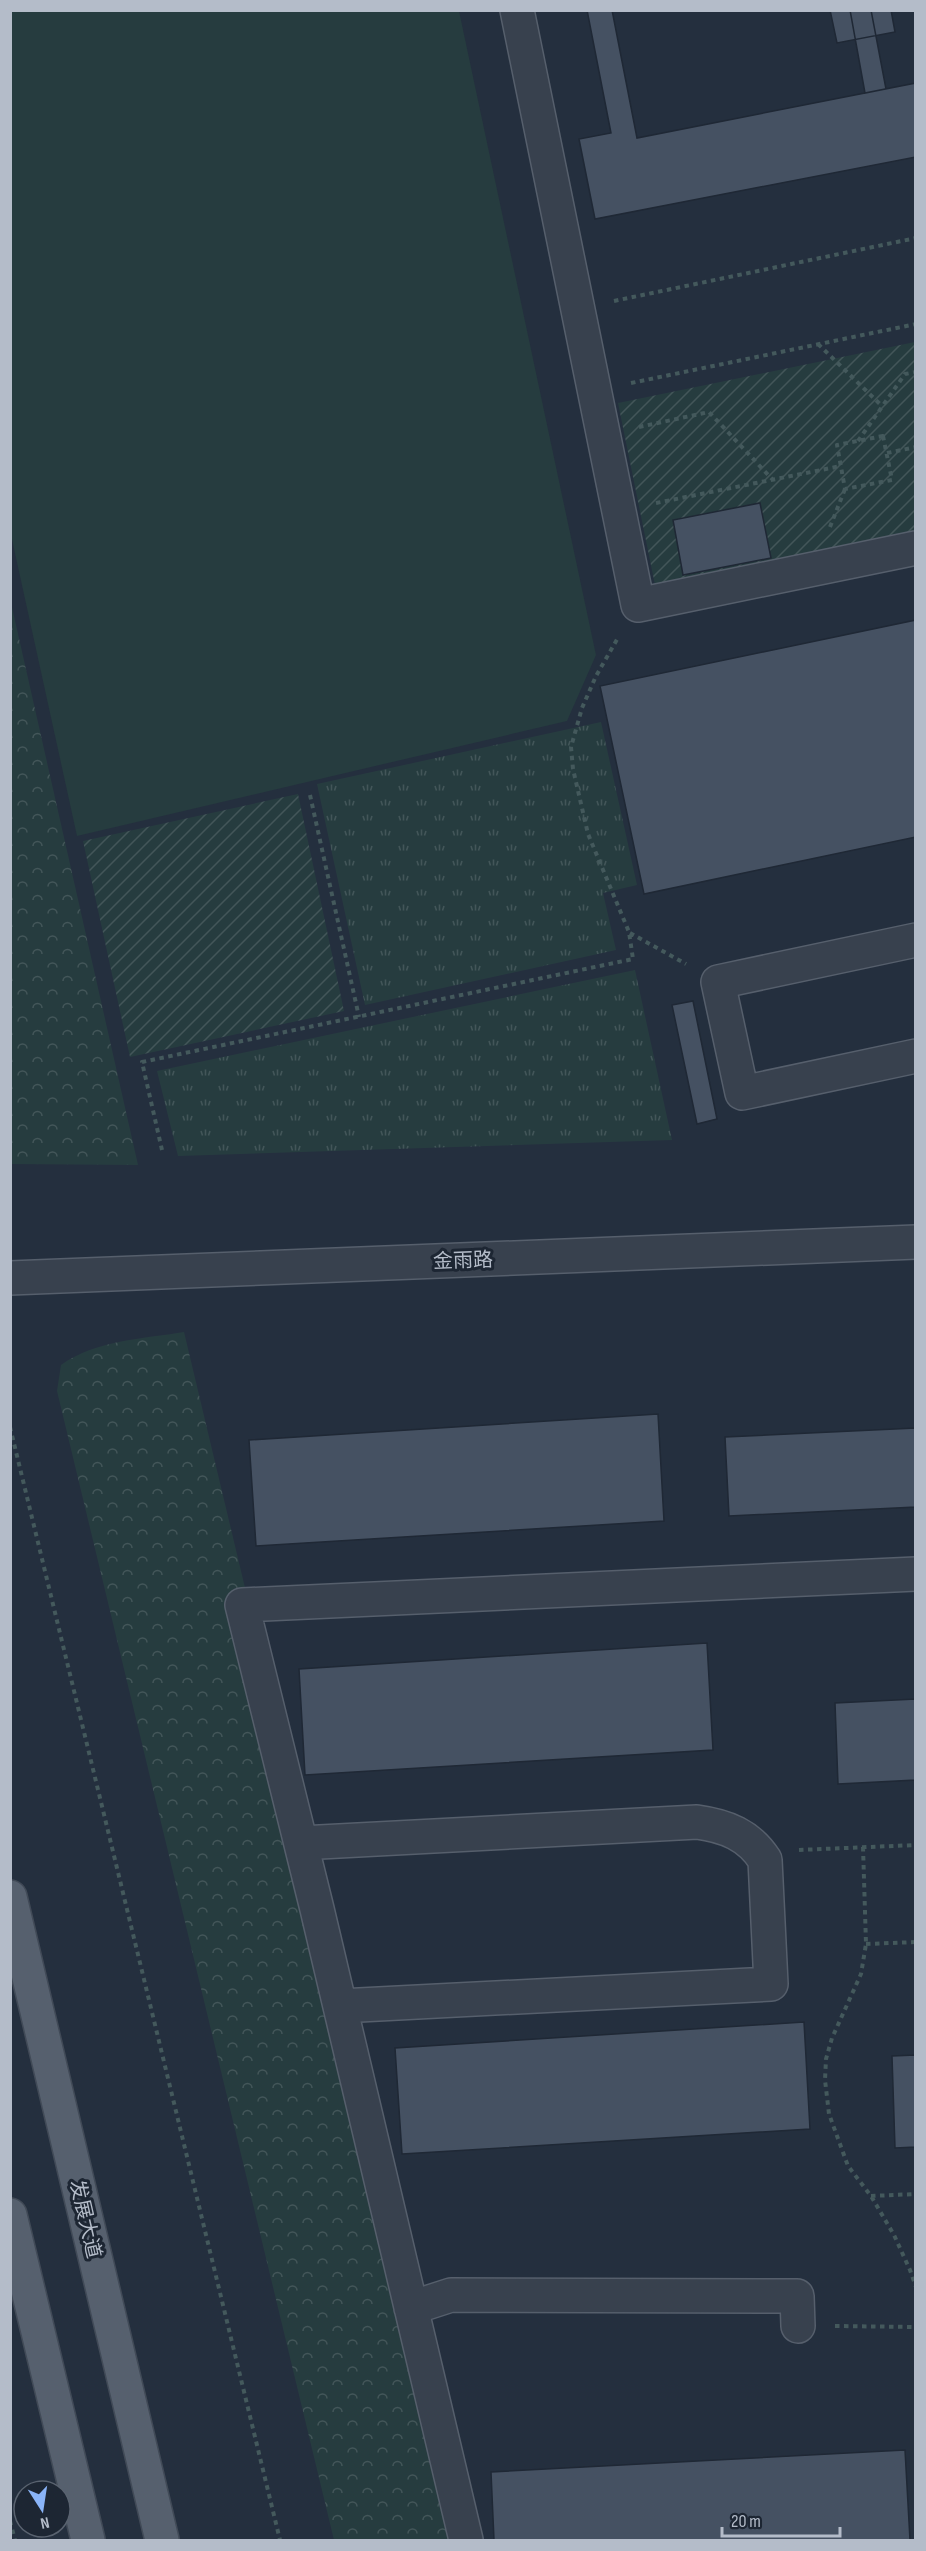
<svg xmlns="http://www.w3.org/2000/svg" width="926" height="2551" viewBox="0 0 926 2551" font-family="'Sofia Sans Condensed','Noto Sans SC',sans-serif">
	<defs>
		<pattern id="grass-tufts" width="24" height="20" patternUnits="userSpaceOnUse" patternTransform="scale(1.5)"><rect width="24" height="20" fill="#263c3f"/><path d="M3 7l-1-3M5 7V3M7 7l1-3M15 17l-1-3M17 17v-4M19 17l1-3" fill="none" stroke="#435659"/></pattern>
		<pattern id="forest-crowns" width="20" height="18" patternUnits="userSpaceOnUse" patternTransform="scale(1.5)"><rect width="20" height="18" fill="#263c3f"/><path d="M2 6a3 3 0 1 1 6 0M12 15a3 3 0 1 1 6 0" fill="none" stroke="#435659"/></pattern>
		<pattern id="garden-furrows" width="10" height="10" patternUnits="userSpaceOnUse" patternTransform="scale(1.5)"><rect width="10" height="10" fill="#263c3f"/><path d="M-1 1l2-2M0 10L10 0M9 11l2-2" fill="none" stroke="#435659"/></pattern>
	</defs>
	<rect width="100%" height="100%" fill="#242f3e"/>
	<path fill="url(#grass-tufts)" d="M601,722L637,885L603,893L616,950L365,1005L317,784Z
		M635,970L672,1140L178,1156L157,1071Z"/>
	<path fill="url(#forest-crowns)" d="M10,603H11L138,1165L11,1164Z
		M184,1332L472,2540H334L57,1391L61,1365C96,1340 142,1339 184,1332Z"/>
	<path fill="#263c3f" d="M10,11H459L596,655L567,721L77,836L11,535Z"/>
	<path fill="url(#garden-furrows)" d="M915,342V532L655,585L618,403Z
		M298,794L344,1011L130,1057L83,841Z"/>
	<path fill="#455162" stroke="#1f2835" stroke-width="1.5" d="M587,10H612L637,138L916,83V157L595,219L579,139L611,133Z
		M830,10H891L895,32L837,43Z
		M850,10H871L886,89L865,93Z
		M760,503L771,558L683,575L673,520Z
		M916,620V837L644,894L600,686Z
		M693,1001L717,1119L697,1124L672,1005Z
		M658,1414L664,1521L256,1546L249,1440Z
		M916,1428V1507L729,1516L725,1437Z
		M707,1643L713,1750L305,1775L299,1669Z
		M916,1699V1780L838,1784L835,1703Z
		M804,2022L810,2129L402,2154L395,2048Z
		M916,2055V2147L895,2148L892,2056Z
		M905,2450L910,2540H494L491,2472Z"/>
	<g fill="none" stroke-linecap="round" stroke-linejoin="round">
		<g stroke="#565f6c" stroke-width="36">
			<path id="minor" d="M517,10L638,605L916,548
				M916,940L718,982L742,1093L916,1056
				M10,1278L916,1242
				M301,1843L697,1822C726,1826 749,1835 765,1860L771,1984L340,2006
				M411,2308L451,2295L797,2296L798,2326
				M466,2540L317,1909L242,1605L916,1574"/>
		</g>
		<g stroke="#414a57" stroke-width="36">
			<path id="major" d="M10,1897L162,2540
				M10,2215L88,2540"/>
		</g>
		<path stroke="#44595c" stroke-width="4" stroke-dasharray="4.5 4.5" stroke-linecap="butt" d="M614,301L916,238
			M818,344L882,406
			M631,383L916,324
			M639,427L709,412L772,479
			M883,436L892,480L845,489L837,445Z
			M858,441L905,374L916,372
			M887,453L916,447
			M656,503L841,466
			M830,527L845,489
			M310,795L359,1017
			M630,933L686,964
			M162,1150L142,1062L633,959L629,932L588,834L573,769L571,747L582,708L596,676L619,636
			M10,1427L280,2540
			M863,1847L866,1944L861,1974L832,2038L826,2059L825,2080L829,2114L848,2166L871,2196L894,2235L910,2270L916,2287
			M799,1850L916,1845
			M866,1944L916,1942
			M871,2196L916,2194
			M835,2326L916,2327
			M10,2521L15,2540"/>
		<use href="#minor" stroke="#38414e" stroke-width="33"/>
		<use href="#major" stroke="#56606e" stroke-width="33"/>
	</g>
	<g text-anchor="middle" stroke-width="6" stroke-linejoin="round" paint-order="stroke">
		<g font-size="20" fill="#b4bcc9" stroke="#1d2633">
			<text transform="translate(463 1260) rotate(-2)" y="7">金雨路</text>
			<text transform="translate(86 2219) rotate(77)" y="7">发展大道</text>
		</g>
	</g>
	<rect width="926" height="2551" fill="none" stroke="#b4bcc9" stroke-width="24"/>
	<g transform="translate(42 2509) rotate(168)"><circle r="28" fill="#1d2633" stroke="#59626f" stroke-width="1.5"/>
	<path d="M0-4.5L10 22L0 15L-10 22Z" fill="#8ab4f8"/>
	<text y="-9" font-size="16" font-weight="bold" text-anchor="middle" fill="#b4bcc9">N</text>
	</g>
	<path d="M722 2527v9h118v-9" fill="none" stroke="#b4bcc9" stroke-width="3"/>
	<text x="731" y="2527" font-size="18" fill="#b4bcc9" stroke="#1d2633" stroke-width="4.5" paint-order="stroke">20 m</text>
</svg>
